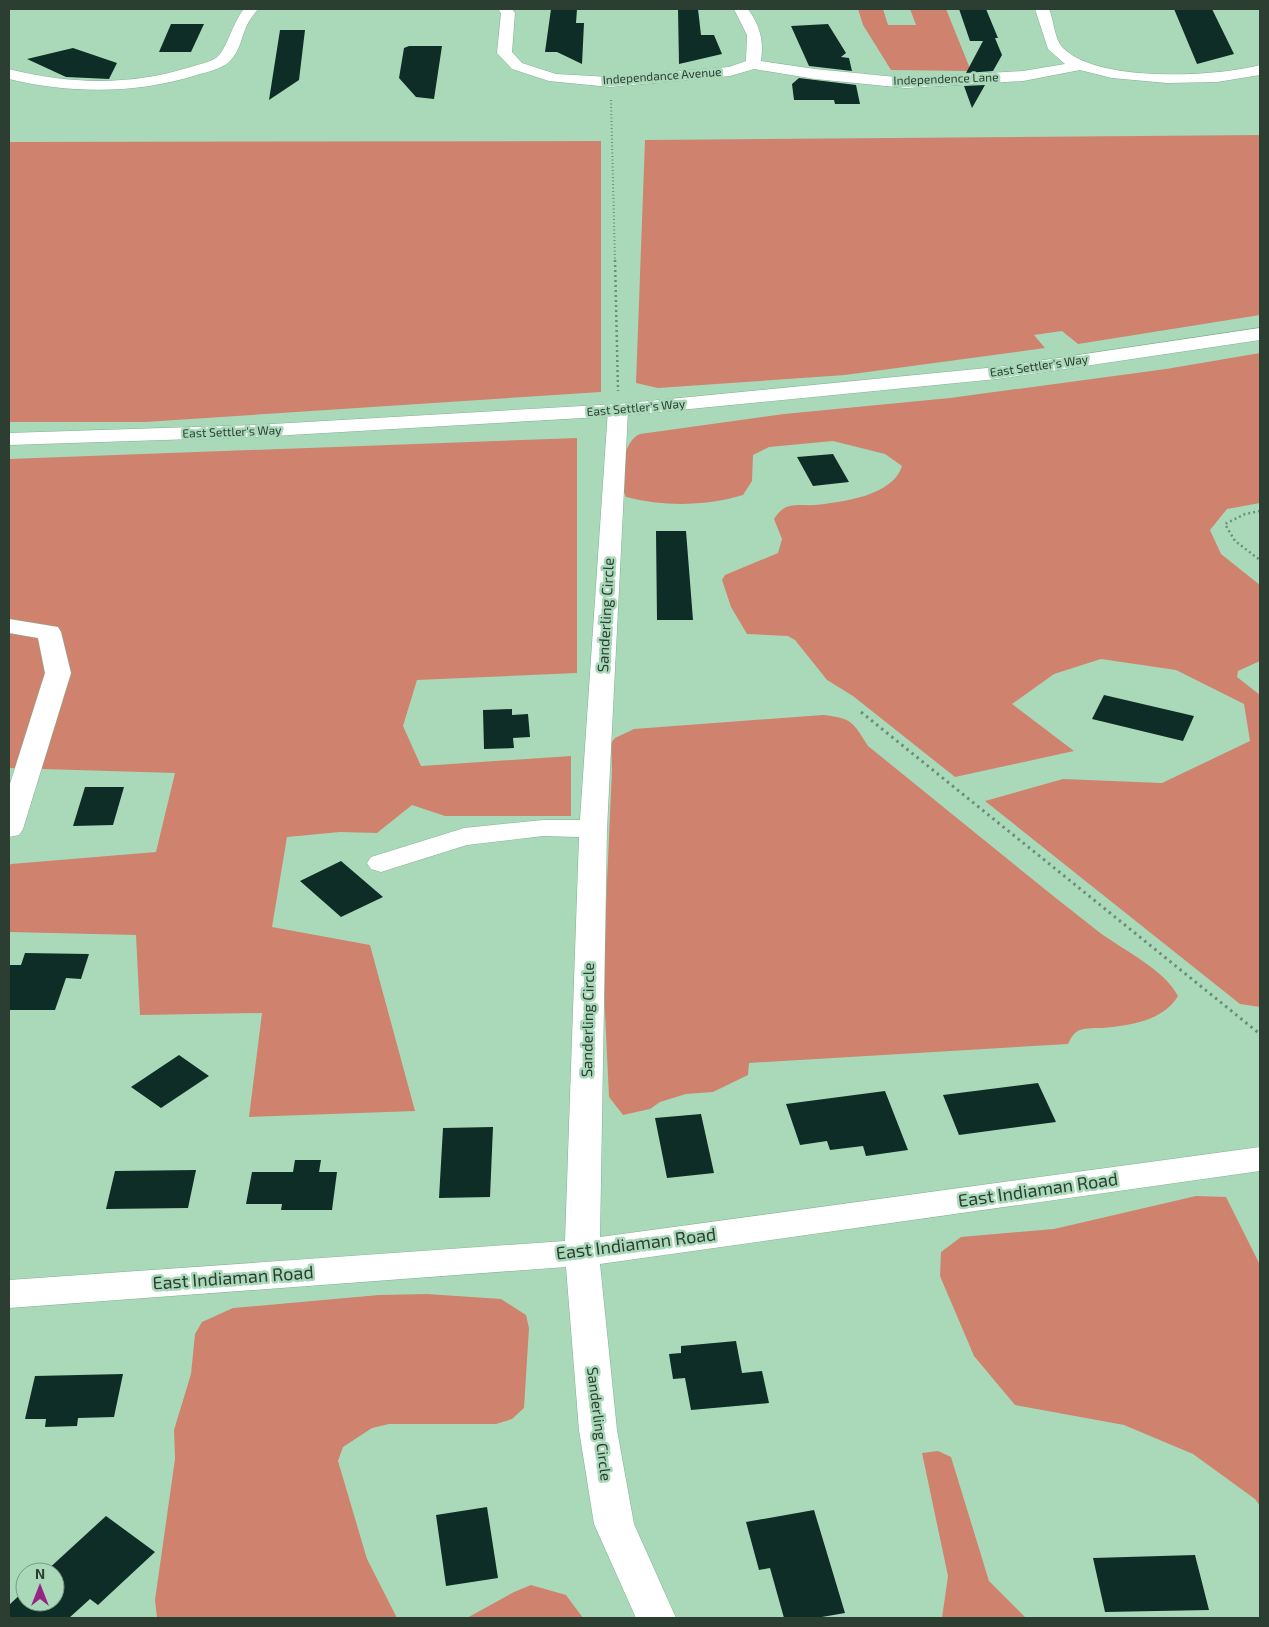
<svg xmlns="http://www.w3.org/2000/svg" width="1269" height="1627" viewBox="0 0 1269 1627" font-family="'Exo 2',sans-serif">
	<rect width="100%" height="100%" fill="#aad9ba"/>
	<path fill="#cf836e" d="M858,9H883L888,25H916L910,9H946L971,71L891,70L863,25Z
		M1260,135V315L1078,344L1062,331L1034,335L1045,348L845,375L658,388L636,383L645,140Z
		M601,141V392L145,422H9V142Z
		M1260,353V503L1227,509L1210,530L1221,554L1260,585V661L1238,671L1237,677L1260,695V1007L1240,1004L985,801L1063,779L1162,783L1250,741L1244,704L1176,670L1101,659L1054,674L1012,704L1074,751L955,777L853,696L827,680L795,640L788,636L747,634L731,607L722,580L725,575L778,553L782,539L774,519C785,501 797,506 815,505C842,502 893,496 902,466L885,454L833,441L769,447L753,455L752,481L743,495C706,506 664,507 626,497C624,492 621,486 621,481C622,466 625,440 640,434L784,414L950,398L1166,369Z
		M577,438V673L417,680L403,726L421,766L571,756V816H445L412,805L377,833L340,832L287,837L272,927L370,945L415,1111L249,1117L262,1013L140,1015L136,935L9,932V866L11,864L156,852L175,773L9,768V459Z
		M823,715C852,718 853,722 868,746C945,808 1021,871 1099,932C1123,950 1165,970 1178,996C1163,1021 1131,1025 1103,1028C1097,1028 1087,1028 1080,1030C1074,1032 1071,1038 1068,1044L749,1063L748,1075L713,1092L686,1094L660,1102L650,1109L623,1115L609,1097L603,971L612,770L611,743L615,738L634,729Z
		M1196,1196L1226,1197L1260,1265V1506L1255,1499L1193,1454L1124,1425L1015,1405L974,1356L940,1276L941,1252L961,1237L1054,1229Z
		M427,1294L501,1299L526,1315L529,1328L524,1408L512,1419L496,1424H389L372,1428L343,1447L338,1461L367,1559L397,1618H157L155,1600L175,1459L174,1430L191,1374L195,1334L202,1322L233,1308L379,1295Z
		M938,1451L951,1457L989,1581L1026,1618H942L948,1576L922,1453Z
		M531,1585L566,1595L583,1618H467L514,1592Z"/>
	<path fill="#0d2d26" d="M551,9H577L576,23H584L582,64L557,52H545Z
		M678,9H698L701,35H714L722,54L679,64Z
		M959,9H986L998,38H995L1002,55L993,71L966,73L983,41H970Z
		M1174,9H1212L1234,54L1197,64Z
		M171,24H204L191,52H159Z
		M828,24L846,53L841,57L849,58L852,71L809,66L791,26Z
		M280,30H305L299,80L269,100Z
		M409,46H442L434,99L416,97L399,78L404,48Z
		M73,48L117,63L109,79L66,77L27,59Z
		M799,78L856,85L860,104H835L834,100H794L792,84Z
		M985,85L972,108L964,86Z
		M833,454L849,482L813,486L797,457Z
		M656,531H686L693,620H657Z
		M1104,695L1194,716L1183,741L1092,719Z
		M512,709V715L528,714L530,737L513,738L514,748L484,749L483,710Z
		M85,787H124L113,825L73,826Z
		M341,861L383,897L341,917L300,881Z
		M25,953L89,954L81,979L66,978L55,1010H9V965H21Z
		M179,1055L209,1076L161,1108L131,1087Z
		M1038,1083L1056,1122L959,1135L943,1095Z
		M885,1091L908,1150L866,1156L863,1146L830,1150L827,1141L800,1145L786,1104Z
		M701,1114L714,1173L667,1178L655,1118Z
		M493,1127L490,1197L439,1198L443,1128Z
		M295,1160H321L319,1172H337L332,1210H281L282,1204H246L252,1172H293Z
		M196,1170L188,1208L106,1209L115,1171Z
		M736,1341L742,1373L762,1371L769,1403L691,1410L685,1378L673,1379L669,1354L681,1353V1346Z
		M123,1374L114,1417L78,1418L77,1426L45,1427L46,1419H25L35,1376Z
		M487,1507L498,1578L446,1586L436,1515Z
		M814,1510L845,1613L816,1618H784L770,1568L759,1570L746,1522Z
		M106,1516L155,1552L98,1605L90,1599L69,1618H9V1605L25,1590V1602H55V1572H45Z
		M1195,1555L1209,1610L1105,1612L1093,1558Z"/>
	<g fill="none" stroke-linecap="round" stroke-linejoin="round">
		<g stroke="#82b092" stroke-width="1">
			<path id="minor" d="M244,9H258C254,14 250,19 247,25C241,38 240,52 229,62C221,69 207,72 197,75C136,94 71,94 9,79V69C67,84 129,86 187,68C196,65 208,63 216,58C227,50 232,23 244,9Z
				M498,9H512L515,13L512,52L522,63L556,74L610,77L729,67L746,61L747,35L734,9H748C760,26 764,40 761,61L815,69L906,78L1023,71L1065,64L1048,49L1035,9H1049C1054,20 1054,39 1063,48C1098,83 1215,77 1260,65V75L1217,82L1167,83L1112,78L1080,70L1023,81L906,88L815,79L754,69L730,76L610,87L549,81L512,69L497,53L501,13Z
				M618,404L625,406L628,410L607,829L600,1237L1260,1147V1171L600,1264L617,1430L634,1524L676,1618H636L594,1524L579,1430L566,1267L9,1308V1280L565,1241L579,837L543,836L467,845L381,872L371,869L367,863L371,857L464,828L543,820H580L608,410L611,406Z
				M9,619L58,627L61,632L71,673L23,829L19,835L9,837V787L45,673L38,638L9,633Z"/>
		</g>
		<g stroke="#82b092" stroke-width="1">
			<path id="secondary" d="M1260,328V340L997,379L618,416L255,437L9,445V433L255,425L618,404L997,367Z"/>
		</g>
		<path stroke="#6c8d77" stroke-width="2" stroke-dasharray="1 2.5" stroke-linecap="butt" d="M611,100L615,261"/>
		<path stroke="#6c8d77" stroke-width="2.5" stroke-dasharray="2 3" stroke-linecap="butt" d="M615,260L618,391
			M1260,511L1245,514L1225,524L1235,541L1260,560"/>
		<path stroke="#6c8d77" stroke-width="3" stroke-dasharray="2.5 4" stroke-linecap="butt" d="M861,712L1260,1034"/>
		<use href="#minor" fill="#fff" fill-rule="evenodd"/>
		<use href="#secondary" fill="#fff" fill-rule="evenodd"/>
	</g>
	<g text-anchor="middle" stroke-width="5" stroke-linejoin="round" paint-order="stroke">
		<g font-size="12" fill="#2c3e32" stroke="#aad9ba">
			<text transform="translate(662 76) rotate(-4)" y="4">Independance Avenue</text>
			<text transform="translate(946 79) rotate(-2)" y="4">Independence Lane</text>
			<text transform="translate(1039 366) rotate(-8)" y="4">East Settler's Way</text>
			<text transform="translate(636 408) rotate(-5)" y="4">East Settler's Way</text>
			<text transform="translate(232 432) rotate(-2)" y="4">East Settler's Way</text>
		</g>
		<g font-size="15" fill="#2c3e32" stroke="#aad9ba">
			<text transform="translate(606 615) rotate(-87)" y="5">Sanderling Circle</text>
			<text transform="translate(588 1020) rotate(-89)" y="5">Sanderling Circle</text>
			<text transform="translate(599 1424) rotate(83)" y="5">Sanderling Circle</text>
		</g>
		<g font-size="18" fill="#2c3e32" stroke="#aad9ba">
			<text transform="translate(1038 1190) rotate(-8)" y="6">East Indiaman Road</text>
			<text transform="translate(636 1244) rotate(-7)" y="6">East Indiaman Road</text>
			<text transform="translate(233 1278) rotate(-4)" y="6">East Indiaman Road</text>
		</g>
	</g>
	<rect width="1269" height="1627" fill="none" stroke="#2c3e32" stroke-width="20"/>
	<g transform="translate(40 1587)"><circle r="24" fill="#aad9ba" stroke="#789b84"/>
	<path d="M0-4L9 19L0 12L-9 19Z" fill="#962482"/>
	<text y="-8" font-size="14" font-weight="bold" text-anchor="middle" fill="#2c3e32">N</text>
	</g>
</svg>
